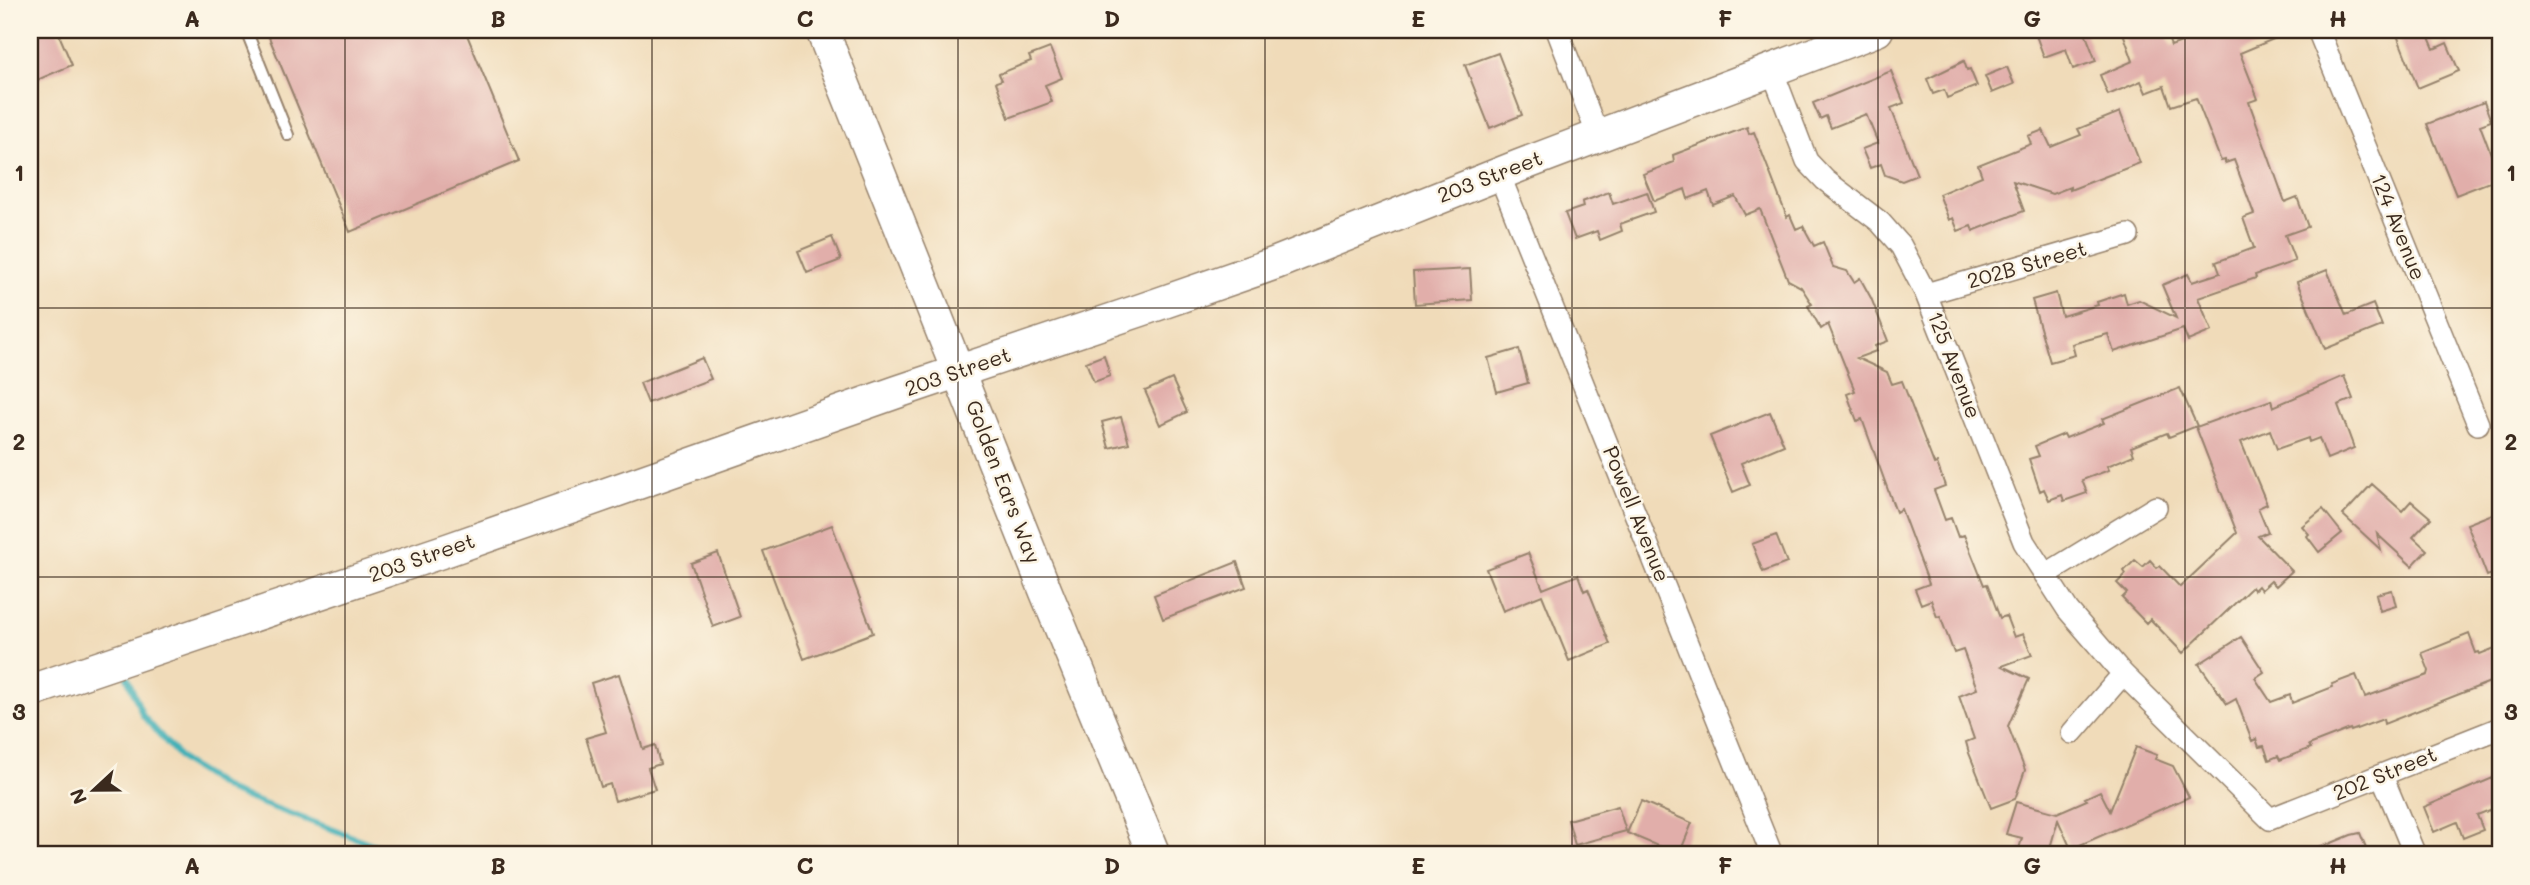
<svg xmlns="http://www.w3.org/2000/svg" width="2530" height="885" viewBox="0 0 2530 885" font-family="Mali,sans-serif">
	<rect width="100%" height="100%" fill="#fcf5e5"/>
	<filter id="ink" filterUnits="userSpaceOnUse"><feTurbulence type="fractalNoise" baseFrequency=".0143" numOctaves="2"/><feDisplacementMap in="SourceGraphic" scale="14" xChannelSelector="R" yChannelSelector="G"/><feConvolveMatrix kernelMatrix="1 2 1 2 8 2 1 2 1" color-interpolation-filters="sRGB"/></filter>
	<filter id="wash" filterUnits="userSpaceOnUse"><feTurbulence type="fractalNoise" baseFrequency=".00686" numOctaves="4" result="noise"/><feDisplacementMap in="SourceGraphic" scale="28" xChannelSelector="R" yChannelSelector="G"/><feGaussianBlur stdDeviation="1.57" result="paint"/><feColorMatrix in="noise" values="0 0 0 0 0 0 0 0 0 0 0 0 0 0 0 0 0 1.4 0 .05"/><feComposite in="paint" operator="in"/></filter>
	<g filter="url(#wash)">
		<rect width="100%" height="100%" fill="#f0dbb9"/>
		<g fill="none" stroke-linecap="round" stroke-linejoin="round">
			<path stroke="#3fb0b7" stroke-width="6" d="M127,677L143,716L184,762L231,792L402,855"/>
		</g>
		<g id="blocks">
			<path fill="#e1aeaa" d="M30,30H57L72,65L35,81L30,67Z
				M266,30H465L519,161L350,232Z
				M2034,30H2084L2096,61L2073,69L2066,49L2044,57Z
				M2122,30H2165L2171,46L2214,30H2295L2240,53L2258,99L2249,102L2285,202L2297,197L2308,227L2285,235L2295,261L2255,275L2256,278L2198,298L2212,331L2188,341L2183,329L2114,352L2108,334L2072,344L2075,355L2050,362L2032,300L2056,293L2062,316L2098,305L2097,302L2124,293L2127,304L2139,300L2176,318L2162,285L2188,274L2192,282L2220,273L2216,262L2254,248L2243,218L2254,214L2234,160L2225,163V160L2221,161L2196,98L2171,106L2164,86L2146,93L2141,81L2108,95L2100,75L2133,61Z
				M2395,30H2426L2434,49L2447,43L2459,71L2418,88Z
				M1050,48L1062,78L1045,85L1052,102L1009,118L996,82L1002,80L999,74L1031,61L1029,56Z
				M1498,53L1522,115L1490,128L1465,65Z
				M1964,61L1967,70L1970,69L1977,86L1947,98L1944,90L1933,94L1927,79Z
				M2007,67L2014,84L1992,93L1985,76Z
				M1891,71L1904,103L1891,108L1917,175L1902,181L1885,175L1881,164L1870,168L1862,149L1878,143L1866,114L1831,128L1826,116L1820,119L1813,103Z
				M2484,102L2491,121L2480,125L2500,178L2456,195L2427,124Z
				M2120,112L2140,163L2070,190V187L2052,194L2013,181L2024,211L1973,231L1971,226L1958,231L1953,218L1949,220L1939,194L1982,176L1978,165L2031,144L2028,136L2043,130L2051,147L2081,135L2078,129Z
				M1747,127L1749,134L1754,132L1787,217L1790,215L1796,229L1803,226L1814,246L1823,242L1833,267L1847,271L1854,282L1860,278L1871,298L1888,341L1875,346L1876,351L1857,358L1887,372L1892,384L1902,381L1934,464L1937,463L1945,486L1934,490L1945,520L1951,518L1958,537L1964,535L1984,585L1987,584L2000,618L2006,616L2014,637L2023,634L2032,655L2002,666L2029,679L2008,726L2025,770L2015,799L1991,808L1969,753L1966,742L1974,739L1959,696L1977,689L1963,650L1954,653L1940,616L1937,617L1931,600L1921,604L1915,589L1929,584L1901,509L1896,512L1862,419L1857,421L1847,394L1855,391L1828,324L1821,329L1808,306L1812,304L1801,287L1788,280L1760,209L1745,215L1735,196L1713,205L1708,191L1688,199L1685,189L1654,201L1643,174L1674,162L1673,155Z
				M1609,192L1613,204L1647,192L1654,212L1620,224L1622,231L1600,240L1597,231L1575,239L1565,213L1583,207L1582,202Z
				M832,237L841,260L807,273L798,251Z
				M1470,269L1472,300L1415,304L1413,272Z
				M2327,270L2346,315L2373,304L2382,326L2325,349L2297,282Z
				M1519,349L1528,383L1497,392L1488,358Z
				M1104,355L1110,376L1094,382L1086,362Z
				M702,358L711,379L648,403L640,383Z
				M2344,376L2353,399L2338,405L2354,448L2327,459L2319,438L2309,442L2308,438L2277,449L2270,430L2241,442L2267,504L2258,508L2268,532L2258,536L2292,571L2276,586L2271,581L2261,590L2258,586L2254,590L2252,587L2183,653L2150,619L2146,623L2122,598L2127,593L2117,583L2126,574L2124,571L2135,560L2143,567L2150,560L2157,568L2160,566L2180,587L2237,533L2196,427L2271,400L2273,407Z
				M1172,379L1187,412L1160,425L1145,391Z
				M2180,388L2197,426L2169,437L2167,433L2131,447L2134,455L2107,466L2109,470L2082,480L2087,493L2064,501L2062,495L2049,500L2044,489L2040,491L2029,459L2039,456L2035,446L2064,434L2066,438L2104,423L2102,419Z
				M1770,412L1784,445L1741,463L1750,485L1733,492L1710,436Z
				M1121,417L1129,443L1109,448L1102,422Z
				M2372,484L2402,511L2411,501L2431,518L2413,537L2427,550L2412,566L2377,534L2381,550L2343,515Z
				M2323,509L2342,533L2319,552L2307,536L2309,534L2302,526Z
				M2500,511V571L2487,576L2467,524Z
				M832,525L873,633L804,659L763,551Z
				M1776,535L1787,563L1763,572L1752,544Z
				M718,553L740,617L713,627L691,563Z
				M1528,553L1543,589L1578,575L1584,591L1588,589L1610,644L1569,661L1542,595L1503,611L1486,569Z
				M1237,562L1246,587L1163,619L1154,595Z
				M2392,590L2396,606L2380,611L2376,594Z
				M2469,634L2476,653L2479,652L2480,654L2500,646V678L2384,724L2383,719L2351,731L2350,729L2309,745L2311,748L2280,760L2278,756L2269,760L2264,746L2259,747L2256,739L2252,741L2236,699L2227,704L2199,664L2241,637L2264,672L2255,678L2271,702L2290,695L2292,703L2333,687L2332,684L2356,675L2365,697L2428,675L2429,671L2422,653Z
				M619,674L643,749L655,745L660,764L648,768L655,789L615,801L610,784L601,787L586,738L606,732L591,683Z
				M2136,747L2157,755L2155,759L2173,766L2189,797L2071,849L2058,820L2048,855H2028L2018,853L2022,838L2006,834L2016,802L2057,813L2087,800L2085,798L2100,791L2110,811Z
				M2500,775V806L2477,815L2483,830L2463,838L2457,822L2434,832L2424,807Z
				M1641,801L1692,823L1679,855L1627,833Z
				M1618,806L1626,831L1575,845L1568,820Z
				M2360,833L2369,855H2302L2351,835Z"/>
		</g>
	</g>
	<g filter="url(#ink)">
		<use href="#blocks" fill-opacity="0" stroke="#96826c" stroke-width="2"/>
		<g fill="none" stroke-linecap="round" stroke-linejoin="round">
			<g stroke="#96826c" stroke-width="14">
				<path id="lane" d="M246,30L288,135"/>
			</g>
			<g stroke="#96826c" stroke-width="24">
				<path id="street" d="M1557,30L1598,136
					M2318,30L2478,424
					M1772,70L1807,161L1825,180L1880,222L1901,246L1926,294L2024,542L2068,610L2123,674L2270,819L2500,728
					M1499,174L1772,855
					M1926,294L2128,235
					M2045,575L2156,507
					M2072,733L2123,674
					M2382,776L2415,855"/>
			</g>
			<g stroke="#96826c" stroke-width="35">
				<path id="secondary" d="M822,30L1046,592L1154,855
					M30,691L450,549L897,392L1141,310L1276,263L1519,166L1877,30"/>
			</g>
			<use href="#lane" stroke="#fff" stroke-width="10"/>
			<use href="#street" stroke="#fff" stroke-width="21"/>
			<use href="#secondary" stroke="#fff" stroke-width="32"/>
		</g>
	</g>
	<path fill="none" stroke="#3b2a1e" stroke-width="2" stroke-opacity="0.55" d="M345,30V855M652,30V855M958,30V855M1265,30V855M1572,30V855M1878,30V855M2185,30V855M30,308H2500M30,577H2500"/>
	<g text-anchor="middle" stroke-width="5" stroke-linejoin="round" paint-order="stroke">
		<g font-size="21" fill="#3b2a1e" stroke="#fcf5e5">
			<text transform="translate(1490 177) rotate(-21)" y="7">203 Street</text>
			<text transform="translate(2398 227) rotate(68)" y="7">124 Avenue</text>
			<text transform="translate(2027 265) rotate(-16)" y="7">202B Street</text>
			<text transform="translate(1954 365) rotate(69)" y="7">125 Avenue</text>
			<text transform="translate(958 372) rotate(-19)" y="7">203 Street</text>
			<text transform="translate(1003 482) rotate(69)" y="7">Golden Ears Way</text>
			<text transform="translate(1636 514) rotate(68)" y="7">Powell Avenue</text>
			<text transform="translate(422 558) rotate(-19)" y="7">203 Street</text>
			<text transform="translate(2385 774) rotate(-22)" y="7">202 Street</text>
		</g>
	</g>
	<rect width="2530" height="885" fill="none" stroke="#fcf5e5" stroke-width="77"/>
	<g transform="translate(94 790) rotate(248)" stroke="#fcf5e5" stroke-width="5" paint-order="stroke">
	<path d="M0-5L12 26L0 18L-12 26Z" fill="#3b2a1e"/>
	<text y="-10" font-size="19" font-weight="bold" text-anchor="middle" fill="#3b2a1e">N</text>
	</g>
	<rect x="38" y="38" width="2454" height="808" fill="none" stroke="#3b2a1e" stroke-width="2.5"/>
	<g font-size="23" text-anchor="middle" font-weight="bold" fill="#3b2a1e">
		<text x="192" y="27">A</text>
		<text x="498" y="27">B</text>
		<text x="805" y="27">C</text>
		<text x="1112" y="27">D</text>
		<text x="1418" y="27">E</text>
		<text x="1725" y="27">F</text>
		<text x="2032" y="27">G</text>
		<text x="2338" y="27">H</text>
		<text x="19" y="181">1</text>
		<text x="2511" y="181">1</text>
		<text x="19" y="450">2</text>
		<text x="2511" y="450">2</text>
		<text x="19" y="720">3</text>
		<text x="2511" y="720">3</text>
		<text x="192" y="874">A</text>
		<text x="498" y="874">B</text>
		<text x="805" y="874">C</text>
		<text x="1112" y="874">D</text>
		<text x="1418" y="874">E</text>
		<text x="1725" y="874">F</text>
		<text x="2032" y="874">G</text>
		<text x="2338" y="874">H</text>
	</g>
</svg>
